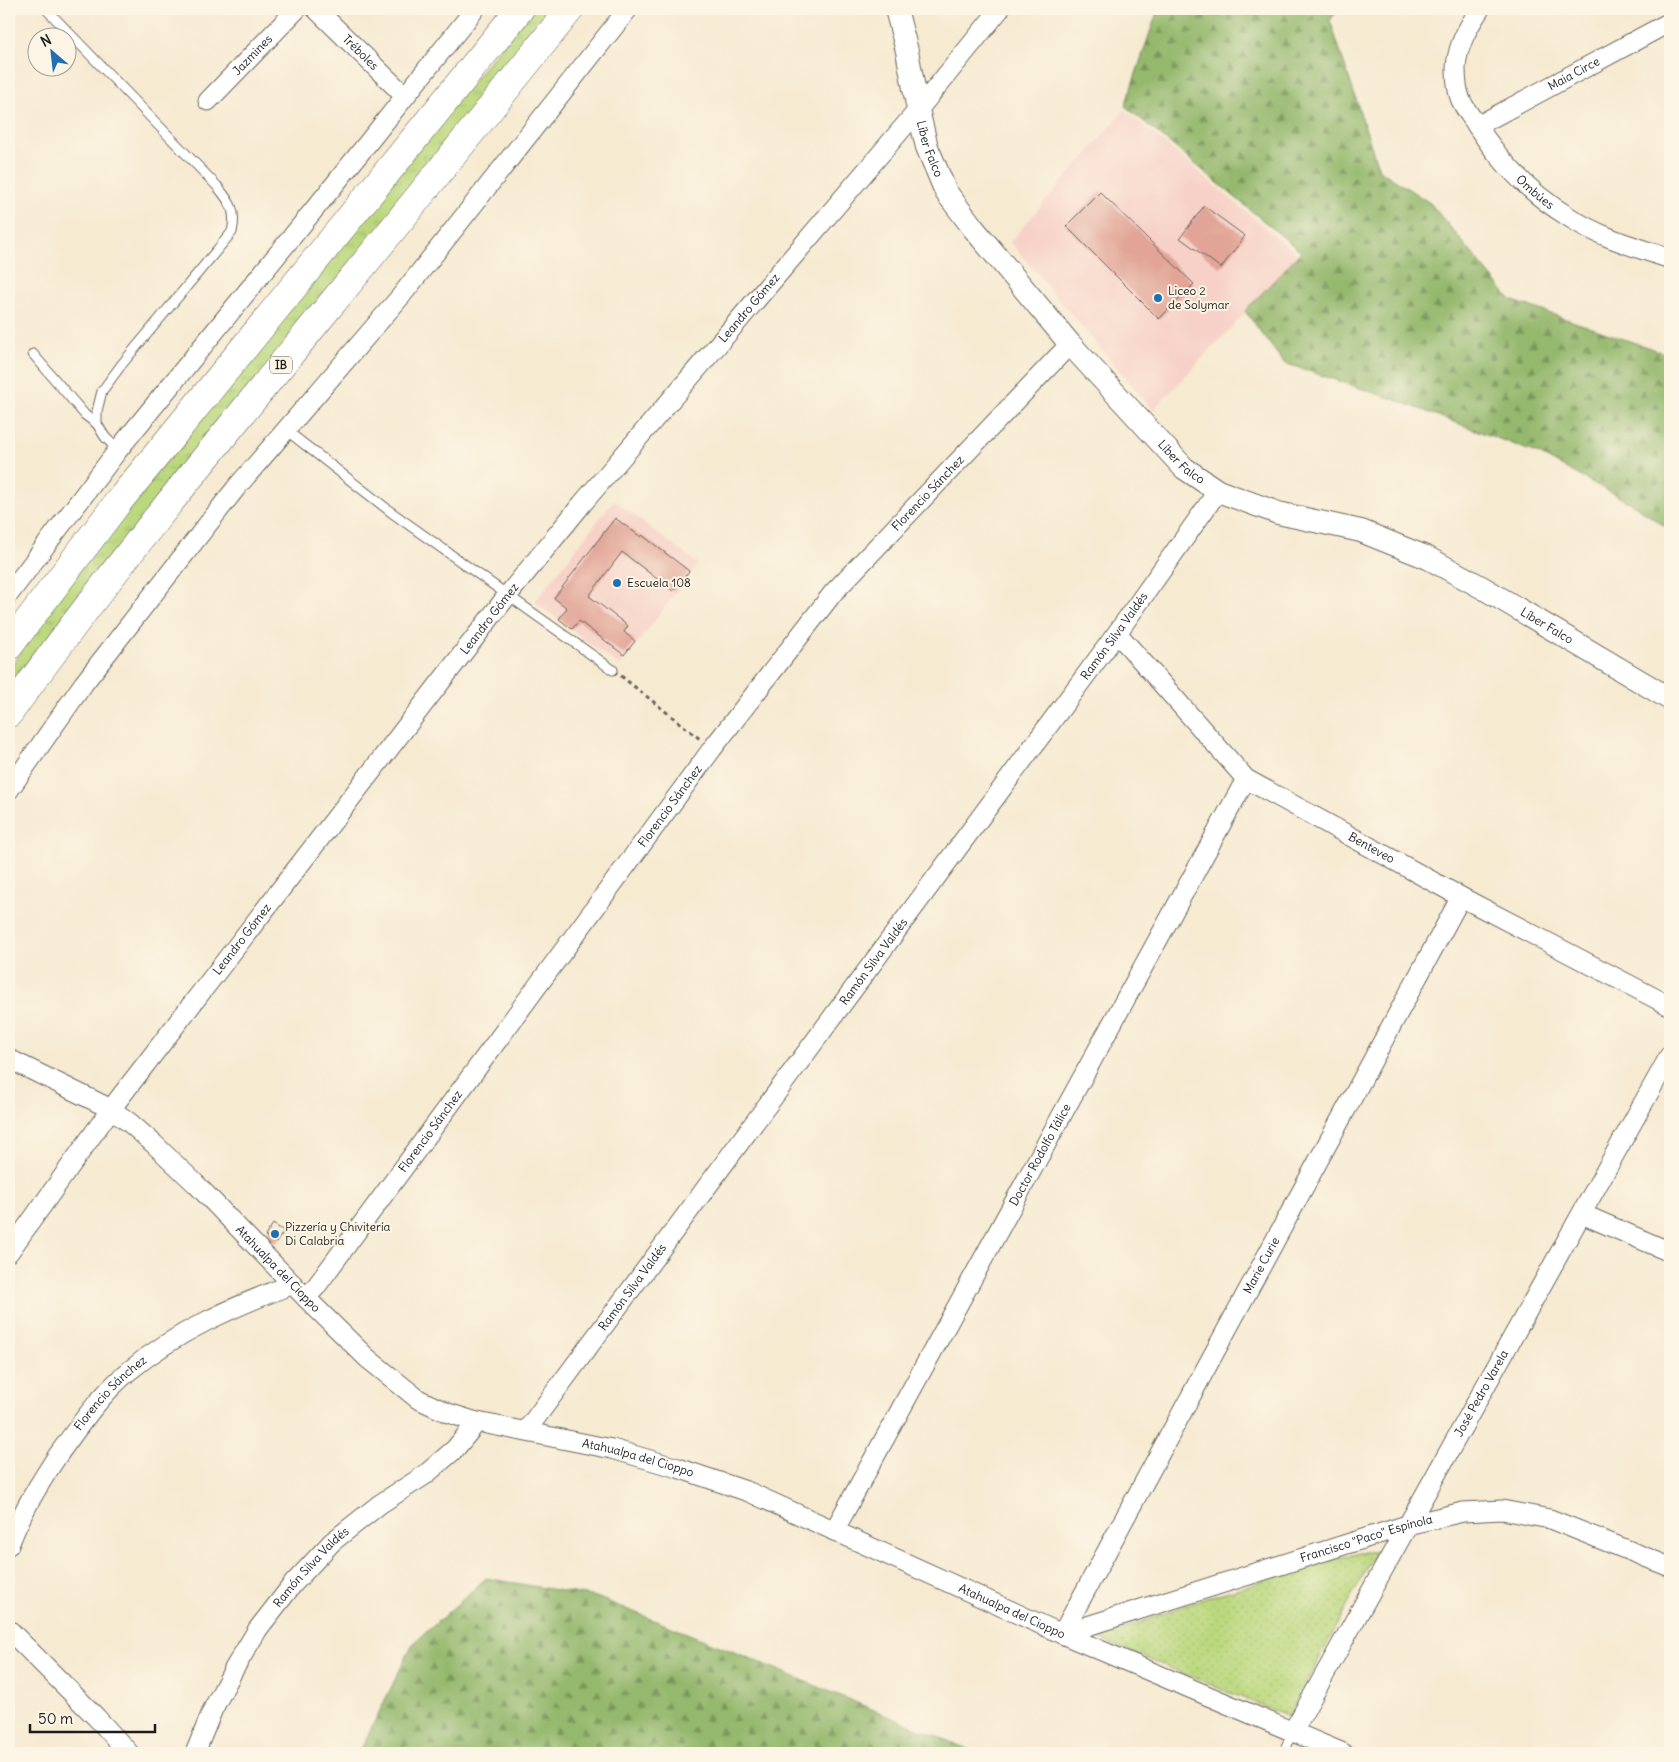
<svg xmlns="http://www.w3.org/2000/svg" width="1679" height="1762" viewBox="0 0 1679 1762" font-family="Delius,sans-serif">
	<defs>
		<pattern id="grass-tufts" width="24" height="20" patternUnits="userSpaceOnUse" patternTransform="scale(1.25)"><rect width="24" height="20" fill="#bbd87e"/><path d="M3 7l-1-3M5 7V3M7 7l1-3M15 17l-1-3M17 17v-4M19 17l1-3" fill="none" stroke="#a0b96c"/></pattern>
		<pattern id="forest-firs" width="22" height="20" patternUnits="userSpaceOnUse" patternTransform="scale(1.25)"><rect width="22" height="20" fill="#94b86d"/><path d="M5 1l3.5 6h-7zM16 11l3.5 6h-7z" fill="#789559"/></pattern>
		<pattern id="park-dots" width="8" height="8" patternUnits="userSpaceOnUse" patternTransform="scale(1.25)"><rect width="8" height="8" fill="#bbd87e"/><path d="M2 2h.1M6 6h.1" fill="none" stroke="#a0b96c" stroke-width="1.8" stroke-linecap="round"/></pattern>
	</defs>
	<rect width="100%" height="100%" fill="#fcf5e5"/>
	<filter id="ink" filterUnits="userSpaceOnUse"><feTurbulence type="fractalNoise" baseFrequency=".02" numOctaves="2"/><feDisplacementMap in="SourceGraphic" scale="10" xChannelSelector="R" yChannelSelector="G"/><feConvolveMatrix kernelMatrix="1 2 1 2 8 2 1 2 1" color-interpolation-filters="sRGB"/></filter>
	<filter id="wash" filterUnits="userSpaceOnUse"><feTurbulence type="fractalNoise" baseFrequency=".0096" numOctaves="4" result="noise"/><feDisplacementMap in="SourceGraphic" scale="20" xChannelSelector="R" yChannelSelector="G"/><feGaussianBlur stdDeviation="1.12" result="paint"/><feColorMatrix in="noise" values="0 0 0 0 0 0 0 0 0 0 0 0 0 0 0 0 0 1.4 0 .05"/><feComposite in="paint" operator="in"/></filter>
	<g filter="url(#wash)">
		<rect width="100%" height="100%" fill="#f6ead1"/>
		<path fill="#f7d1c7" d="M1125,110L1299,256L1153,410L1010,242Z
			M614,500L698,564L620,666L535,602Z"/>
		<path fill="url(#grass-tufts)" stroke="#6c7a4d" d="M532,9H556L9,699V671L56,597Z"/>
		<path fill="url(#forest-firs)" stroke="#586a44" d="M1158,9H1339L1330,20L1379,170L1430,203L1511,300L1670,355V530L1634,505L1539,454L1393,399L1284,363L1245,311L1301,252L1125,106Z
			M486,1578L596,1597L747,1657L977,1753H359L412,1645Z"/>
		<path fill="url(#park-dots)" stroke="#6c7a4d" d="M1359,1552H1375L1289,1717L1099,1639L1193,1602Z"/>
		<g id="blocks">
			<path fill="#e1a496" d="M1100,192L1194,284L1159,319L1066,226Z
				M1204,206L1245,236L1221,268L1180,238Z
				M615,518L641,537L642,535L689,571L673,591L622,552L589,596L628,626L624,632L635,641L624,655L579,621L572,629L559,619L567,608L554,598Z
				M273,1224L284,1231L276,1243L265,1236Z"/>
		</g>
	</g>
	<g filter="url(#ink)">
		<use href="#blocks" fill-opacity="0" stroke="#68645b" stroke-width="1"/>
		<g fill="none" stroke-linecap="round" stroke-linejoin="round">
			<g stroke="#68645b" stroke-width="11">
				<path id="service" d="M46,9L217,186C230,202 237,210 232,232L122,364L102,391L97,411V424L105,437L118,450
					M33,354L85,415L97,424
					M286,430L391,512L613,670
					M1284,1753L1292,1733"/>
			</g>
			<g stroke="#68645b" stroke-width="21">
				<g id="minor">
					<path id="s1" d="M316,9L405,96"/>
					<path id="s2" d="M1480,9C1468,27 1457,46 1456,68C1456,77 1457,89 1460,98C1463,106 1469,114 1474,121C1498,160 1529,193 1569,217C1599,237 1636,247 1670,259"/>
					<path id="s3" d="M208,101L297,9"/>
					<path id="s4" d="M1477,126L1670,22"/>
					<path d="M9,594L118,450L335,184L475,9"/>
					<path id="s5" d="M1117,633L1246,779L1461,897L1670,1006"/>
					<path d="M9,790L84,683L236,488L401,296L628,9"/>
					<path id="s6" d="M9,1059L111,1109L130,1123L154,1144L196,1184L306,1298L367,1358L418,1399L448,1413L477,1422L612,1449L678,1468L749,1492L1062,1634L1343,1753"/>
					<path d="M1582,1214L1670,1252"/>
					<path id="s7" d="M9,1252L111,1109L507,596L582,504L918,110L1000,9"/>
					<path id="s8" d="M306,1298L315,1288L712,749L833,593L1070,344"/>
					<path id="s9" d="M526,1431L1117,633L1218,491"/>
					<path id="s10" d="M834,1531L1246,779"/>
					<path id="s11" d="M9,1545C21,1513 39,1484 58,1455C79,1426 101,1394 129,1371C177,1331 235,1306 293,1284"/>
					<path d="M9,1630L96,1717L129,1753"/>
					<path id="s12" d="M1062,1634L1461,897"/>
					<path id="s13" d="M1062,1634L1407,1525L1463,1512L1502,1510L1550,1519L1670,1567"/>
					<path id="s14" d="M1292,1733L1670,1055"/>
					<path id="s15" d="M195,1753L213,1709L234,1669L258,1629L293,1584L332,1542L380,1504L425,1475L455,1449L477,1422"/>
				</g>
			</g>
			<g stroke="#68645b" stroke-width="24">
				<g id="tertiary">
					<path id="s16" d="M896,9L907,51L918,110L927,147L946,192L974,229L1070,344L1184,468L1218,491L1278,513L1361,531L1428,558L1483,588L1670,699"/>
				</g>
			</g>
			<g stroke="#68645b" stroke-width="29">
				<path id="trunk" d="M9,646L119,501L520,9
					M9,713C109,573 219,441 328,308C410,209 490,109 570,9"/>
			</g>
			<path stroke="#68645b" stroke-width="3" stroke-dasharray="4 4" stroke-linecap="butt" d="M621,676L700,739"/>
			<use href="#service" stroke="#fff" stroke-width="9"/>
			<use href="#minor" stroke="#fff" stroke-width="19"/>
			<use href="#tertiary" stroke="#fff" stroke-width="22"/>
			<use href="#trunk" stroke="#fff" stroke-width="28"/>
		</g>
	</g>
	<g fill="#1f6fb2" stroke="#fcf5e5" stroke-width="2">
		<circle cx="1158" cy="298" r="5"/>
		<circle cx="617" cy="583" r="5"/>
		<circle cx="275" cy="1234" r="5"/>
	</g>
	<g text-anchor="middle" stroke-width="4" stroke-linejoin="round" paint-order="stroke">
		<rect fill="#fcf5e5" stroke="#5f5d58" stroke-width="1" x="270" y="356.5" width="22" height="17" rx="4"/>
		<g font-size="11" font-weight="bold" fill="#1c1c1c">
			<text x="281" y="369">IB</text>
		</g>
		<g font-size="12" fill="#1c1c1c" stroke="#fcf5e5">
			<text dy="4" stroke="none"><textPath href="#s1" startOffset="62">Tréboles</textPath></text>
			<text dy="4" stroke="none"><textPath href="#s3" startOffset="64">Jazmines</textPath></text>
			<text dy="4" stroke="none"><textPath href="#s4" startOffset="110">Maia Circe</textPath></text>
			<text dy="4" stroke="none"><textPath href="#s16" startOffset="144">Líber Falco</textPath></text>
			<text dy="4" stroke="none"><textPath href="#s2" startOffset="216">Ombúes</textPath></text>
			<text dy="4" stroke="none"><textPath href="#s7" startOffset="1200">Leandro Gómez</textPath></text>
			<text dy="4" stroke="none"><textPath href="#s16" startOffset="549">Líber Falco</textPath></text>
			<text dy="4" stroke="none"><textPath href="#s8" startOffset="1018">Florencio Sánchez</textPath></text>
			<text dy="4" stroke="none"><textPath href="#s7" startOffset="795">Leandro Gómez</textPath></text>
			<text dy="4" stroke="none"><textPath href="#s16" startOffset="954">Líber Falco</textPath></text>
			<text dy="4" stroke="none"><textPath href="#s9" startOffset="989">Ramón Silva Valdés</textPath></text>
			<text dy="4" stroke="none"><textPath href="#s8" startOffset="612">Florencio Sánchez</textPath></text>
			<text dy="4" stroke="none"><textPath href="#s5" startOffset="338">Benteveo</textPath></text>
			<text dy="4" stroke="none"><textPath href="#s7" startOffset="390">Leandro Gómez</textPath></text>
			<text dy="4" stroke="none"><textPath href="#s9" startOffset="584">Ramón Silva Valdés</textPath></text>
			<text dy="4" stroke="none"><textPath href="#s8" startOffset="208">Florencio Sánchez</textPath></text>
			<text dy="4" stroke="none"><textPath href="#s10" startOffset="429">Doctor Rodolfo Tálice</textPath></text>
			<text dy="4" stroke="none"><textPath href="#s12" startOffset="419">Marie Curie</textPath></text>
			<text dy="4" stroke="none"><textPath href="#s6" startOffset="345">Atahualpa del Cioppo</textPath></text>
			<text dy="4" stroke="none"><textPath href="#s9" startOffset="179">Ramón Silva Valdés</textPath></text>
			<text dy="4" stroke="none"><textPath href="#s11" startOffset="184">Florencio Sánchez</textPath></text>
			<text dy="4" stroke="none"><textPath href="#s14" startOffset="389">José Pedro Varela</textPath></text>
			<text dy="4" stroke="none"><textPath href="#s6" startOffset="765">Atahualpa del Cioppo</textPath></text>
			<text dy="4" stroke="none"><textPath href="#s13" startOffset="319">Francisco "Paco" Espínola</textPath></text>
			<text dy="4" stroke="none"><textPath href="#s15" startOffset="221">Ramón Silva Valdés</textPath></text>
			<text dy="4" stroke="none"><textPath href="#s6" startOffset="1170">Atahualpa del Cioppo</textPath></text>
		</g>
		<g font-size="12" fill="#1c1c1c" stroke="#fcf5e5" text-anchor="start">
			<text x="1168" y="295">Liceo 2<tspan x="1168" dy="14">de Solymar</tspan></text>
			<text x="627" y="587">Escuela 108</text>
			<text x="285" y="1231">Pizzería y Chivitería<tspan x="285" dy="14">Di Calabria</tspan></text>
		</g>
	</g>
	<rect width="1679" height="1762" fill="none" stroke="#fcf5e5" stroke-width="30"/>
	<g transform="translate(52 52) rotate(332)"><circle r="24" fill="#fcf5e5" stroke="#a29e95"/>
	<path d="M0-4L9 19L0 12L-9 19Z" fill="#1f6fb2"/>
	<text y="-8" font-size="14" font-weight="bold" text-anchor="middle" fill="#1c1c1c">N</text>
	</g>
	<path d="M30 1724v8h125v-8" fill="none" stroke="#1c1c1c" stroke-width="2.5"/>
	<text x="38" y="1724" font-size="15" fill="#1c1c1c" stroke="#fcf5e5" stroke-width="4" paint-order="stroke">50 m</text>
</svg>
